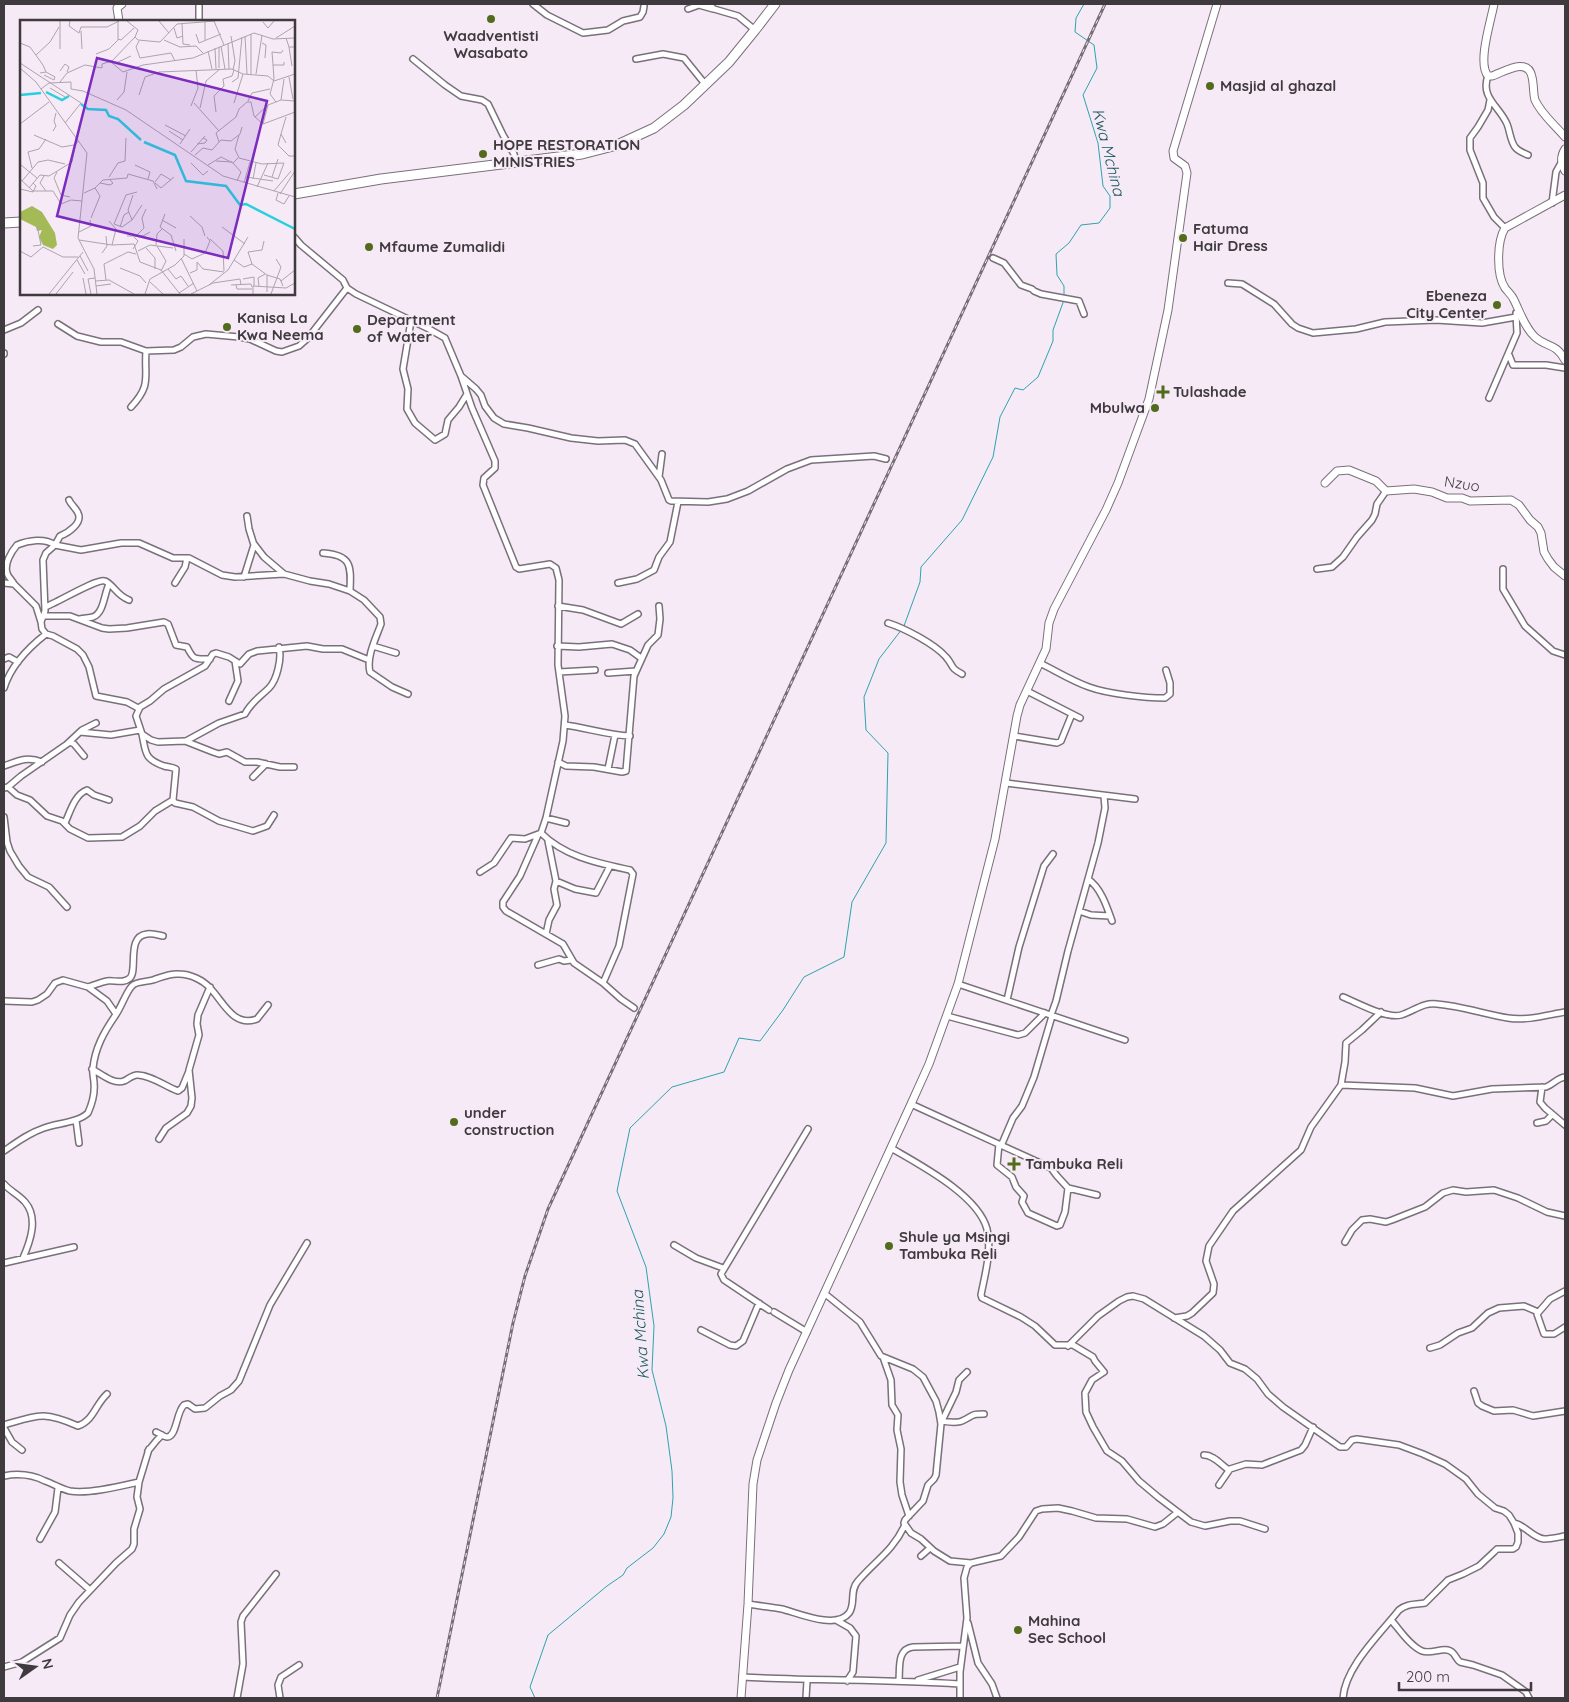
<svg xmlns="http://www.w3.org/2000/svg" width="1569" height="1702" viewBox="0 0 1569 1702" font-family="Quicksand,sans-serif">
	<rect width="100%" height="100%" fill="#f6eaf6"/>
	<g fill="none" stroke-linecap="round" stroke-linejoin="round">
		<path stroke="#2da3ae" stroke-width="1" d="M1064,296V286L1057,275L1056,254L1069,243L1081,225L1099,223L1110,208V196L1103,186L1098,143L1083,95L1097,68L1094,45L1075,32L1076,18L1084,4
			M904,626L920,582L921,567L962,520L993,457L1000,417L1015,388L1023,390L1038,377L1053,341V330L1064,300
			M535,1698L530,1687L548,1635L607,1586L623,1575L627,1568L653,1548L664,1534L671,1517L673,1498L672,1471L666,1426L652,1370L654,1326L646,1267L617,1191L630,1128L672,1087L724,1072L739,1038L760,1041L783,1010L804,977L844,957L852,902L886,843L888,753L866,730L864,697L879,659L902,629"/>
		<g stroke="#7a707b" stroke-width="8">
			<path id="street" d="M199,4V21
				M533,4L547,15L583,33L608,30L623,21L640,17L643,12L644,6
				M709,4L714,9L738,16L755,30
				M688,9L699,5L713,9
				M413,59L445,85L461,96L482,100L488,104L503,135L514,154L516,162
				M636,59L663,54L684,58L705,84
				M1488,76C1480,97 1499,106 1507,124C1510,131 1510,140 1515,147C1518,151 1523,153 1528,155
				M1490,100L1488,110L1478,127L1470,138V150L1483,183V198L1494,217L1505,228
				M1552,203L1556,172L1561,163
				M294,237L301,245L343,280L347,288L356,294L429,329L445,338L461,376L472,408L495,461V468L484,478L483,485L516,567L519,569L550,564L556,568L559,580L558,665L565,716L563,741L546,818L541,833L525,839L511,838L494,863L480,872
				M993,258L1004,263L1021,285L1032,289L1034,291L1041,294L1079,301L1084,314
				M1228,283L1242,284L1274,304L1292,324L1298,328L1313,333L1356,329L1385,322L1436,320L1482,323L1516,317
				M411,321L403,369L408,389L407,409L415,423L435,440L445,434L448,420L459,407L467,394
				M58,324L77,336L101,342H121L146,351L174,350L181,347L193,337L206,334L239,337L250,339L276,351L282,352L299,346L308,338L347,288
				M4,330L21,323L38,310
				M4,353V354
				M1509,355L1513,365H1546L1565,368
				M461,376L476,389L481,395L485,406L494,418L504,424L528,428L571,438L598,441L625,440L635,444L661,480L669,500L671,501L708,502L727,499L748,491L787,469L811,460L874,456L886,459
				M1489,398L1517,333L1516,313
				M131,407C152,385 144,377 146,351
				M659,477L662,454
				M254,544L264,557L284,574
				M323,553C352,555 351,566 350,591
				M1317,569L1332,567L1343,557L1357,537L1372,520L1375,514L1377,504L1386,491
				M1503,569V589L1525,626L1553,651L1565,655
				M244,577L254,545L249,529L247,516
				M4,583L14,584C12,580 8,577 7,573C4,564 11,552 17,545C29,540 45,538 55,545L60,536C68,533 83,523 78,513C76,508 71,505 69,500
				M175,583L185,567L187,558
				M618,583L637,579L654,570L659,557L670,542L678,502
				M14,584L36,606L41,622
				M558,606L583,610L621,624L638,614
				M45,607C57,603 97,578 105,581C114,585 116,595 129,600
				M44,616H70L102,628L109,629L127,628L164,622L168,624L176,645L187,647C194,661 195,659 210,659
				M80,619C84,618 89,618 93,617C104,613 104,594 109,584
				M888,623C904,628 935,644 946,657C954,666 949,667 962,674
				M373,646L396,653
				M557,646L579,647L612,644L630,650L641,658
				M4,659L9,657L18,662
				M1040,663C1056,671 1072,681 1089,687C1108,694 1145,698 1165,698L1170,694V683L1166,670
				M559,672L595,670
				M608,673L636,671
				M4,688C11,665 28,648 46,634
				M1027,691L1080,718
				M229,701L238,681L235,661
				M138,708L127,702L96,696L89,667L83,655L77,649L53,636L46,634L42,629L41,622L45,611L43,560L46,553L55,545L81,550L121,543H139L173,558H189L222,575L235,577L284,574L310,581L329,584L350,591L364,600L380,617L381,624C376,638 366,657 370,672L392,687L408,694
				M565,725C587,728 608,735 630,736
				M80,732L111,735L140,730
				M142,734C146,753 144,759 164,766C168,767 172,767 176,769L173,800
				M1014,736L1057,743L1061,741L1072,714
				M186,741L219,723L245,714C251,702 260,697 269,688C277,680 282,658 279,647
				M67,744L82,730L96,723
				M558,762L566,766L594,767L622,772L626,771L634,676L648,645L658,635L660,619L659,606
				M4,766C18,761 27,756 42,762
				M294,767H280L257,762H245L227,752L219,754L213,752L185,741L158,742L151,740L142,734L136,716L140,707L150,701L164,689L205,666L213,654L216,653L229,657L240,664L249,654L257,651L307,646L323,649H342L369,660
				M608,769L615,735
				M253,777L266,764
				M1006,783L1135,799
				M8,787L17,795L30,800L47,816L62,821L70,829L88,838L122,837L140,826L155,811L173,800L175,803L193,807L219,821L253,831L267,826L274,815
				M4,788L8,787L21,776L70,742L74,744L84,756
				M4,817L7,842L10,851L19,866L28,877L49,887L67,907
				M546,818L566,823
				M65,823C70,812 75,794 87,790L94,795L109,800
				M541,833C565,857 598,863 630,870L633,874L619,946L603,983
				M538,835L520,876L503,902V907L506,911L563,944L574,963L603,983L621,999L634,1008
				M1088,879C1101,888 1107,907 1112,921
				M556,881L575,889L596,893L610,866
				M1079,911L1091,915L1110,916
				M546,934L549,920L557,905L554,889L556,881L548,841
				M538,965L559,959L564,961L571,960
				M958,984L1125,1040
				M88,987C95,985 101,982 107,981C115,980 123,984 130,978C138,970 126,936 147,934C152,933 158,935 163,936
				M1343,997C1358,1003 1386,1019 1401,1015C1414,1011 1423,1002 1437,1004C1461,1006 1484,1014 1508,1018C1527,1021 1547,1015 1565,1012
				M1007,1000L1019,947L1044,866L1053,854
				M4,1001L32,1002L38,1000L47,994L55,983L63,980L88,987L107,1001L116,1014
				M1051,1015L1056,1001L1068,951L1098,843L1105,808L1104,796
				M947,1016L1018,1035L1025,1033L1045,1013
				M92,1069C101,1074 114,1085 124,1081C129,1079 133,1074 138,1075C153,1076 164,1086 178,1091L182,1088L189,1071
				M1341,1085L1415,1088L1453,1096L1492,1089L1546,1087C1554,1084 1557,1078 1565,1077
				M1542,1087L1540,1102L1545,1108L1565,1125
				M911,1104L1051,1168L1057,1176L1068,1188L1097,1195
				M76,1120L79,1143
				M1537,1123L1546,1121L1552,1115
				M159,1139L166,1128L187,1113L191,1106L192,1098L189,1070L199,1035L197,1024L198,1015L210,987
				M999,1144L997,1165L1012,1177L1016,1187L1024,1196L1022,1202L1028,1213L1057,1226L1060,1225L1065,1212L1068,1188
				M1001,1146L1013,1118L1022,1106L1034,1077L1052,1016
				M891,1148C920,1165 978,1195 987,1229C992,1251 985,1274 981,1295L982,1298L1021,1317L1035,1326L1055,1345H1073L1093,1357L1095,1361L1104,1372L1092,1380L1085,1393L1086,1412L1093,1427L1107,1451L1122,1461L1139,1481L1158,1497L1191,1522L1205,1526L1230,1521H1240L1265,1529
				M4,1151C17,1142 29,1133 44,1128C58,1123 77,1123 88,1113C92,1104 95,1093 94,1083C94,1078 92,1073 93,1068C95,1048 104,1032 115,1016C121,1008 126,992 132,986C136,981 147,982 153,980C162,977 170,973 179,974C190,974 203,980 210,988C223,1001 233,1028 257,1019L268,1005
				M4,1184C10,1191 19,1195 25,1202C39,1218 30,1242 23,1258
				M1345,1242L1352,1230L1362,1220L1370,1219L1386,1222L1392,1220L1425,1207L1443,1193L1453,1190L1466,1192L1494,1190L1518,1198L1547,1212L1565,1216
				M674,1245L696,1258L723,1268
				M4,1263L74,1247
				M1565,1291L1550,1299L1537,1314L1544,1334H1554L1565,1327
				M824,1293L860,1322L881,1356L913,1369L923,1377L936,1401L939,1412L941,1424L936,1475L934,1479L928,1485L923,1501L905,1520L904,1523L911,1533L921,1539L934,1551L950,1561L971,1563
				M769,1310L724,1280L721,1274L808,1129
				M774,1312L807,1332
				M1174,1318L1187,1316L1192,1313L1213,1293L1214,1284L1206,1261L1209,1246L1233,1211L1301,1150L1311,1127L1341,1085L1345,1062L1346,1043L1362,1030L1381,1012
				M701,1330L730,1345L736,1346L743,1341L759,1303
				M1068,1346L1098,1316L1119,1301L1127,1297L1133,1296L1144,1299L1204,1336L1220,1350L1230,1363L1245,1369L1257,1379L1268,1394L1283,1407L1340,1447H1346L1352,1440L1357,1439L1399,1445L1423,1454L1445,1464L1466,1479L1478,1494L1495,1508L1504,1511L1509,1515L1514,1523L1518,1533V1542L1516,1547L1513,1549H1497L1494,1552L1479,1566L1463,1574L1448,1580L1425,1603C1415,1605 1408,1603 1399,1610C1380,1634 1345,1667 1343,1698
				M1430,1348L1440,1345L1458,1333L1472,1328L1488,1313L1499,1308L1524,1306L1538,1312
				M883,1357L891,1380L892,1405L898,1415L897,1430L901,1449L900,1482L902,1495L909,1516
				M1474,1391L1478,1403L1482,1406L1494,1411L1513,1410L1533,1416L1565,1411
				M942,1421L956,1392L959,1380L967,1372
				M942,1421C948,1422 958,1424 964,1420C974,1415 971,1414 984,1414
				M4,1425C39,1415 43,1411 78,1426C94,1420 95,1405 107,1394
				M4,1428L12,1442L22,1450
				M156,1432C159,1433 164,1437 167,1437C177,1437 176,1412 184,1405L188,1404L195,1409L205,1408L220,1396L231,1390L239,1381L270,1305L307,1243
				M148,1451L157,1440L162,1435
				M1204,1455C1214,1455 1221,1465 1229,1470
				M4,1476C19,1473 31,1474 45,1481C54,1484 61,1489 70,1491C89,1494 121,1486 139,1482L149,1449
				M1219,1485L1230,1469L1246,1464L1262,1465L1301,1450L1305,1445L1313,1427
				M1514,1523C1525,1525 1533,1538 1544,1539C1550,1539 1559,1537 1565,1536
				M40,1539L55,1512L58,1488
				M921,1556L930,1548
				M59,1563L90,1590
				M748,1604C759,1606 771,1607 782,1609C798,1613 836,1630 849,1613C856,1604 849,1591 858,1581C876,1560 892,1552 905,1525
				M836,1620L850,1628L856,1636L853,1672L847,1681
				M1391,1620C1400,1630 1410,1646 1422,1651C1432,1655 1445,1645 1453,1653C1456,1656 1457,1660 1460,1662L1473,1665L1502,1675L1526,1692L1529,1698
				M968,1623L978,1663L992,1684L997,1698
				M4,1667L22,1662L60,1638L70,1615L79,1602L116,1563L132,1549L134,1544V1529L140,1509L137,1497L139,1482
				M742,1677C815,1681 887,1679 959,1684
				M899,1680C900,1667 897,1649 913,1647L963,1646
				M918,1680L960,1667
				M237,1698L243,1664L241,1622L243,1616L276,1574
				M280,1698L278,1685L281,1677L299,1665
				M806,1698L807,1681
				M960,1698V1672L967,1618L964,1578L967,1567L971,1563L1001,1556L1019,1537L1036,1511L1042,1509L1058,1508L1072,1511L1096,1518L1127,1519L1155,1527L1163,1524L1178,1512"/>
		</g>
		<g stroke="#7a707b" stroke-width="9">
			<path id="secondary" d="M1494,4C1491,21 1477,63 1488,76H1492C1504,72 1528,56 1532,77C1534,85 1533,93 1535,100C1541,114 1556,126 1565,137
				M119,21L117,8L122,4
				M1565,149C1560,157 1561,163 1565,171
				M1565,195L1505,228C1497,241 1496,274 1505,288C1508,292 1512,295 1514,300C1520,312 1525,328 1535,337C1547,348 1555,342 1565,360
				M1325,483L1337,471L1349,470L1376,481L1386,491L1414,489L1432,492L1447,498H1462L1470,501L1511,500L1519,505L1530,520L1538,527L1541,533L1544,552L1548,559L1554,567L1565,576
				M741,1698L748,1604L753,1484L757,1460L776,1403L789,1370L911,1104L929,1064L958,984L995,839L1017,716L1020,705L1046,649L1049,623L1054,609L1106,510L1118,483L1149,399L1168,310L1187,173L1185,166L1174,158L1173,151L1217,4"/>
		</g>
		<g stroke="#7a707b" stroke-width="11">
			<path id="highway" d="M294,194L381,179L582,154L617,145L654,128L684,105L729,62L755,30L775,4
				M4,223L21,222"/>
		</g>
		<use href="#street" stroke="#fff" stroke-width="5"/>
		<use href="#secondary" stroke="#fff" stroke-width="7"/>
		<use href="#highway" stroke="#fff" stroke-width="9"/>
		<g stroke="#756e75" stroke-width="3">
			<path id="rail" d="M437,1698L513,1323L525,1276L548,1209L1105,4"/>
		</g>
		<use href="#rail" stroke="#f6eaf6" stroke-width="1" stroke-dasharray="4" stroke-linecap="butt"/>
	</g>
	<g fill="#526b1c" stroke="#f6eaf6" stroke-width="2">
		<circle cx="491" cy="19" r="5"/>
		<circle cx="1210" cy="86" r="5"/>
		<circle cx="483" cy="154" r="5"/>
		<circle cx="1183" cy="238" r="5"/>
		<circle cx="369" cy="247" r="5"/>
		<circle cx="1497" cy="305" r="5"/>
		<circle cx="227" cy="327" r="5"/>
		<circle cx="357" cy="329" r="5"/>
		<path d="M1160.5 384.5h5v5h5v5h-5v5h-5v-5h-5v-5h5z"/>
		<circle cx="1155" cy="408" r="5"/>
		<circle cx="454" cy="1122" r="5"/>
		<path d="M1011.5 1156.5h5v5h5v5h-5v5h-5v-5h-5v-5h5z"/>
		<circle cx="889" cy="1246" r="5"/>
		<circle cx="1018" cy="1630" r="5"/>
	</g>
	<g text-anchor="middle" stroke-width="4" stroke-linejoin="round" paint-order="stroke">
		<g font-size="15" font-weight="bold" fill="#3e3a3e" stroke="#f6eaf6" text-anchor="start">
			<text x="491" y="41" text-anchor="middle">Waadventisti<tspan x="491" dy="17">Wasabato</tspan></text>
			<text x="1220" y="91">Masjid al ghazal</text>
			<text x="493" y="150">HOPE RESTORATION<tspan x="493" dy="17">MINISTRIES</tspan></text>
			<text x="1193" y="234">Fatuma<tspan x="1193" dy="17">Hair Dress</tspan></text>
			<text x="379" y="252">Mfaume Zumalidi</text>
			<text x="1487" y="301" text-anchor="end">Ebeneza<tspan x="1487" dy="17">City Center</tspan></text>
			<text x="237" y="323">Kanisa La<tspan x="237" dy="17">Kwa Neema</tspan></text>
			<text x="367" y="325">Department<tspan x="367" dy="17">of Water</tspan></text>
			<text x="1173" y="397">Tulashade</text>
			<text x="1145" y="413" text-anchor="end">Mbulwa</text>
			<text x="464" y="1118">under<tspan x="464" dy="17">construction</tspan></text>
			<text x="1025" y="1169">Tambuka Reli</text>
			<text x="899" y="1242">Shule ya Msingi<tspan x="899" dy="17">Tambuka Reli</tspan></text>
			<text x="1028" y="1626">Mahina<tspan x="1028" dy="17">Sec School</tspan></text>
		</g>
		<g font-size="15" fill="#3e3a3e" stroke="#f6eaf6">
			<text transform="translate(1462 484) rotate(9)" y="5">Nzuo</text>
		</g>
		<g font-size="16" font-style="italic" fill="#19595f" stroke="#f6eaf6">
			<text transform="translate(1109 152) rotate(76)" y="6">Kwa Mchina</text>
			<text transform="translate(640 1335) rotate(-94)" y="6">Kwa Mchina</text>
		</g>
	</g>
	<g transform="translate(20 20)">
		<rect width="275" height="275" fill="#f6eaf6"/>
		<path d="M12,186L22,192L35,213L37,225L33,229L23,225L19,217L22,210L17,211L16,207L0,199V192Z" fill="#a4ba57"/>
		<path fill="none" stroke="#26d0de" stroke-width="2.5" d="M26,72L42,80L49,76M0,75L21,73M61,84L68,89L86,90L89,96L98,99L121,120M124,122L155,135L166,161L206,166L220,185L226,184L275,209"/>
		<path fill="none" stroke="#aca4ac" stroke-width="1" d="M50,1L49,6L59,13L61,7H87L99,1M107,1L118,10L115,17L118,20M139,1L149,13M194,1L204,25M243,2L248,8L254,1M162,3L163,24L170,25M154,8L157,18L163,16M61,11L62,29M176,14L179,23L201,14M211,16L215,41L213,50M225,16L227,54M256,18L275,6M266,18L269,27H275M98,19L101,20L114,8M118,20L140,22L157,4L195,1M144,20L160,27L176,26L183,33M185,20V2M119,21L116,27L120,38L151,33L155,41M0,23L10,27L23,45L26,52L20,53M208,23L209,49M242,23L246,25L245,38M201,26L205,49M199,27V48M269,27L272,46M195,28L196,49M40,29V1M188,31L192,49M76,34L89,29L98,20V1M16,35L30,22L39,7M91,42L103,52L123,45L173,38L234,13L253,19L275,18M0,43L61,83L45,103M96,43L111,36M253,45L252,32L261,33L263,30M0,48L16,62L67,133L58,218L74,249L77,274M40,51L45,44L49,47L47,52M231,54V14M236,54L242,15M24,55L34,60L35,57L26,52M269,57L273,79M254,61L275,54M40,62L47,53L65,45L82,48V44L92,41L115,17M212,62L218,58L222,17M30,68L45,77M21,69L29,63L51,62V69L63,71L106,90L203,156L275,177M119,75L125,57L139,52L212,49L223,54L248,56L254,61M97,80L104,72L107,52M261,80L264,59M228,81L232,73L250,69M256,82L250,74L254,59L253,45H264V42M174,83L199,111M214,83L223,54M171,86L178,68L176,50M180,88L186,61L200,49M196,92L194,76L204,66L203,59L212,56L214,50M235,97L248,85M266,97L261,114L266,123M0,104L29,82M243,104L248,85L261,80L275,81M145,105L166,116M33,111L36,106L34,101L36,93M149,111L163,120M261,114L258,125L269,136H275M14,115L42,127L54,125L59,121M219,115L215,129L219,138L242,144L264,143L258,159L244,155M199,122L196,113L216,97L219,89L227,82H231L234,96L243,104L275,92M160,124L170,109M177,124L185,123L187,120L183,118M171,132L185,116M175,135L183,128L192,130L201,120L211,121L220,114L222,107M196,141L212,142M171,143L183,155L188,151M213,143L221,152L217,161M1,145L17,158M115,145L130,152L128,159M188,145L201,137L213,143L218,138M12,148L8,132L19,129L26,119M37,152L34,158L41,175L50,177M24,156L20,163L26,171M89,157L98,143L105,141L106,118M226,157L253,161M252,157L258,139M0,159L13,171H33L41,184L51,180L62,181M233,159L236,143M2,161L18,142L28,140L45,144M135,162L141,154L151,160M80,163L90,165L93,163L89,159M135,163L141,168L154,157M224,163L230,142M237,167L248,143M9,168L20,155L29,156L52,142L54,131M0,169L13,172L16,166L13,163M254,171L271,151M64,173L75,168L83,160L107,158L108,154L133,161L137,169M258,173L256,180L264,184L269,176M260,174L275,151M113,175L108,190L112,200L122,185M145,194L140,207L151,215L156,231M170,196L182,207L185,216M71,198L80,176L75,168M112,200L102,207L94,204L106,175L117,172M142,200L156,208M100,207L104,195L109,192M202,207L225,224M59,212L71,206L70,200M117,215L124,208L122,198L126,189M107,216H123L130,212M190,219L203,231L204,251M59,220L92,225L96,209L89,201M92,225L114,224L120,242L141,250L160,274M136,225L137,214L142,209M13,226L21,225L17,205M137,226L146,241L141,251M126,228L135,238V249M113,229L118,221L114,217M0,231L11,237L23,227L43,237H58M118,231L130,225L153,228M82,233L87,226L86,216M164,234L172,239L185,233L190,221L187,217M60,236L68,251M161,238L177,271M57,240L65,254M214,240L224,247L232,244L247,255L260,259L263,266M177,242L183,249L204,252M232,244L228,232L242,230L244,221M100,248L120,256L126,263M148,249L156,259L161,256L168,266M170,253L177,250V242M247,255V272M63,258L66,274M223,259L234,257V266M86,260L84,244L108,232L116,234M76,261L89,260L114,274M261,261L275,250M130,262L143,274M189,265L208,250L228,217M211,265L231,264L232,267M216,265L217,269H232M76,266L91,264M239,266L238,258L245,254M159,273L174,263M29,274L63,232M36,274L53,252M71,274L68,259L75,258M125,274L130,259L155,245L164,236V219M171,274L193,263L220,259L221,265M233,274V266L266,268L275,263M251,274L261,247L256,239"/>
		<path fill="#7b2cbf" fill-opacity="0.15" stroke="#7b2cbf" stroke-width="2.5" d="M77,38L247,81L208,238L37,196Z"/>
		<rect width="275" height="275" fill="none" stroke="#3e3a3e" stroke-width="2.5"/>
	</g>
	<rect width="1569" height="1702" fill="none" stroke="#3e3a3e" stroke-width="10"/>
	<g transform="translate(35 1667) rotate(76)" stroke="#f6eaf6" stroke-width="4" paint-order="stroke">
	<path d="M0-4L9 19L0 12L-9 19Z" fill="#3e3a3e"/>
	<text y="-8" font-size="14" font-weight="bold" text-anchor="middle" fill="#3e3a3e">N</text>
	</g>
	<path d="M1399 1682v8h132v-8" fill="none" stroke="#3e3a3e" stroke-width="2.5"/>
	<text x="1406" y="1682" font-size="15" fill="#3e3a3e" stroke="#f6eaf6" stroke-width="4" paint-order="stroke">200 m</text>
</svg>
